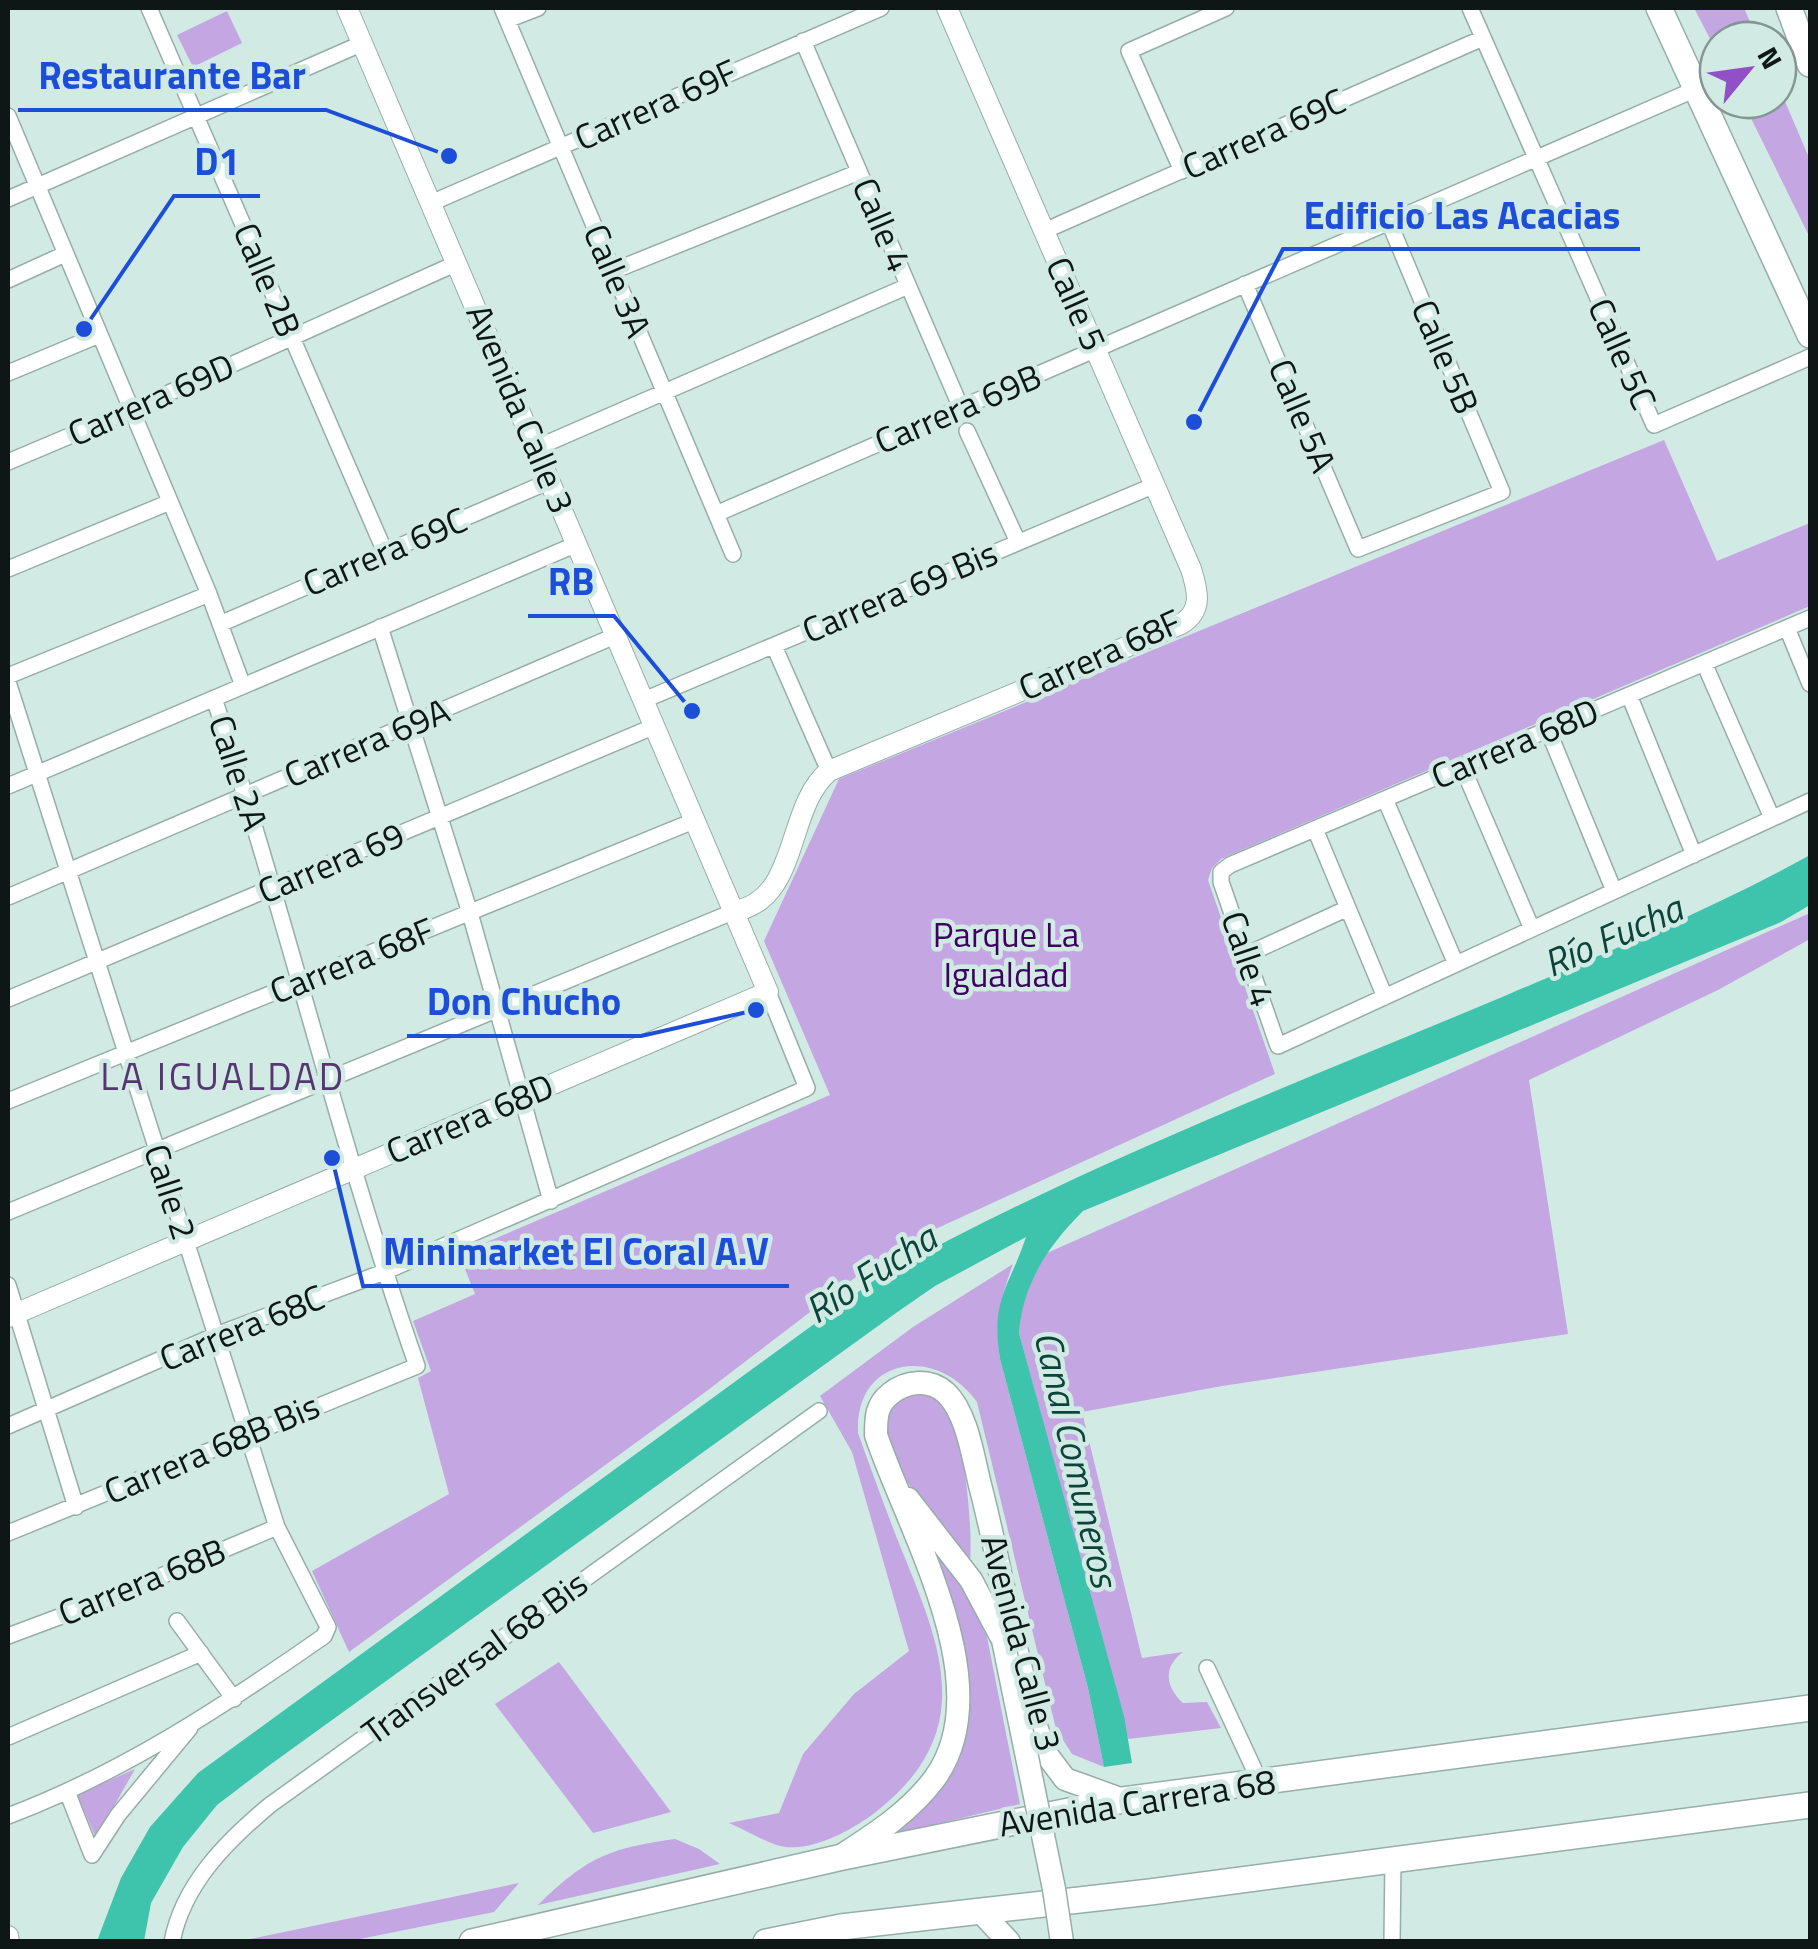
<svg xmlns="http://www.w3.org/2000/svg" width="1818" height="1949" viewBox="0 0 1818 1949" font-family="'Titillium Web',sans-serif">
	<rect width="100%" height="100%" fill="#d2eae4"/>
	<path fill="#c4a6e2" d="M1694,8H1744L1758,40H1718V54Z
		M227,11L242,43L193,67L177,35Z
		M1778,85L1810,160V238L1742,100H1778Z
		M1664,440L1717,561L1810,523V606L1221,859L1212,868L1208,880L1275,1074L894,1248L704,1393L349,1652L312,1571L449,1494L418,1378L431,1371L413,1321L475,1294L459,1254L830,1095L764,941L839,779Z
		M1810,913V939L1718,990L1529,1080L1568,1334L1222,1386L1082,1412L1142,1658L1183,1652C1162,1668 1166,1687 1183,1703L1207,1702L1221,1728L1128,1739L1019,1333C1021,1303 1030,1278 1047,1253Z
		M1013,1264C1001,1297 994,1323 1000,1359L1088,1688L1104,1767L1072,1754L1056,1729L977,1402C936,1344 854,1357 858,1433C871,1469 884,1505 898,1541C939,1642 981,1729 877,1811C854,1829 816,1850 786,1847C769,1845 746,1830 729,1823L779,1813L803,1754L854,1694L909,1651L852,1452L820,1396L913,1327Z
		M916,1389C922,1391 933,1393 938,1397C965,1419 973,1530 970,1563L965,1562L895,1465L884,1427L889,1404Z
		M926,1536L974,1606L987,1637L1020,1804L887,1836L962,1729Z
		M559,1662L671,1812L593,1833L495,1704Z
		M135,1769L96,1838L77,1795Z
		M675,1839L699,1849L720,1864L538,1905C586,1858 609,1848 675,1839Z
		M519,1883L494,1912L350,1941H241Z"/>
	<path fill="#3ec3ac" d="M1810,855V905L1781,922L1083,1211C1048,1246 1023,1283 1019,1333L1124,1716L1132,1763L1104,1767L1088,1688L1000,1359C990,1299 1010,1286 1026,1237L935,1286L896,1313L267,1767L217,1805L183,1847L151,1903L144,1941H97L121,1878L150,1827L198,1773L876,1279C1077,1167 1295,1084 1507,995C1609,951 1713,909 1810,855Z"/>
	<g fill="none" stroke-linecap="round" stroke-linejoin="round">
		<g stroke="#96ada8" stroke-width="18">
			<path id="minor" d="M149,8L385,552
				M502,8L733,554
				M1470,8L1654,425L1810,357
				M507,20L538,8
				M803,41L961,408
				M8,116L209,594L243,686
				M1182,171L1129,51L1226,8
				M8,199L363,43
				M431,203L881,8
				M1044,231L1483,38
				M613,271L859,172
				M8,280L65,254
				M1245,284L1358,549L1502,492L1389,222
				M8,373L99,335
				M967,431L1018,542
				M536,448L908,286
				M8,462L131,410L457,263
				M716,514L1696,89
				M8,569L170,502
				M1810,618L1230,865L1221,872V882L1278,1046L1810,801
				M220,624L550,481
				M380,627L470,913L551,1201
				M1787,628L1810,684
				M774,646L829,771
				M1704,663L1772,818
				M8,676L209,594
				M8,682L277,1527L328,1627L324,1636C224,1706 122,1773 8,1816
				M1629,695L1694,855
				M644,700L1155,485
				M1548,730L1614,891
				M1462,766L1532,929
				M8,786L577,544
				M1385,799L1456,964
				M1315,829L1385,997
				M8,897L617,635
				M1246,955L1348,908
				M8,999L655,726
				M8,1101L696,820
				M8,1212L735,911
				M8,1285L76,1507
				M8,1426L216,1335L384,1272L807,1088L768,992
				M8,1533L417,1366C340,1146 287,919 214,698
				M177,1621L234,1699
				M8,1636L107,1599L277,1527
				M1207,1668L1260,1782
				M8,1737L201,1653
				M68,1794L92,1855
				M92,1855L118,1815L190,1728
				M172,1942C183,1884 227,1841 270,1805L819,1411
				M1392,1942L1393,1859"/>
		</g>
		<g stroke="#96ada8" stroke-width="22">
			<path id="tertiary" d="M735,911C800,899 785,808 829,771L1181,624C1203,611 1198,591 1191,569L947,8
				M8,1317L768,992L347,8
				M8,1936L9,1942"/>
		</g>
		<g stroke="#96ada8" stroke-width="25">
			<path id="secondary" d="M908,1499L971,1580L1003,1640
				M841,1856C875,1834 910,1812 935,1778C1002,1685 907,1528 876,1435C876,1418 876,1405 890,1394C906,1381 930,1378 946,1393C967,1413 973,1457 980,1485C1003,1573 1015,1665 1044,1751L1065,1779L1123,1800
				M981,1912L1009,1942"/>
		</g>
		<g stroke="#96ada8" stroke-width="28">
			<path id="primary" d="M472,1942L838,1858L1123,1800L1810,1708
				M766,1942L841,1927L1150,1892L1810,1805"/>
		</g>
		<g stroke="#96ada8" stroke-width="28">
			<path id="trunk" d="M1659,8L1810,335
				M1789,8L1810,64"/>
		</g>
		<use href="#minor" stroke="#fff" stroke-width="15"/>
		<use href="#tertiary" stroke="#fff" stroke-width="20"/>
		<use href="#secondary" stroke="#fff" stroke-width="22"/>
		<use href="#primary" stroke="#fff" stroke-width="25"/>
		<use href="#trunk" stroke="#fff" stroke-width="25"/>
		<g stroke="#96ada8" stroke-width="25" stroke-linecap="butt">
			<path id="secondary-bridge" d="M1003,1640L1054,1889L1062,1942"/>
		</g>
		<use href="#secondary-bridge" stroke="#fff" stroke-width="22"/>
	</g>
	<g text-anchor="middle" stroke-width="9" stroke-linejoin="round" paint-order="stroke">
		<g font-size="35" fill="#0e1715" stroke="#d2eae4">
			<text transform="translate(656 105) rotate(-24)" y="12">Carrera 69F</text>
			<text transform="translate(1264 134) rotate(-24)" y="12">Carrera 69C</text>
			<text transform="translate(882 225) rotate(67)" y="12">Calle 4</text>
			<text transform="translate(267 280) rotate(67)" y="12">Calle 2B</text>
			<text transform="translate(617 281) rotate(67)" y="12">Calle 3A</text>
			<text transform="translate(1076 304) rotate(66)" y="12">Calle 5</text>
			<text transform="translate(1622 354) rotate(66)" y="12">Calle 5C</text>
			<text transform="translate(1445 357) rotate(67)" y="12">Calle 5B</text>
			<text transform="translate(151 400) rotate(-24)" y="12">Carrera 69D</text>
			<text transform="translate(520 409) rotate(67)" y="12">Avenida Calle 3</text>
			<text transform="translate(958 409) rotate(-23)" y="12">Carrera 69B</text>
			<text transform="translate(1302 416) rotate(67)" y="12">Calle 5A</text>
			<text transform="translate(385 552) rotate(-23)" y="12">Carrera 69C</text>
			<text transform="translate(900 592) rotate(-23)" y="12">Carrera 69 Bis</text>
			<text transform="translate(1100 655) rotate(-24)" y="12">Carrera 68F</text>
			<text transform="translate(367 743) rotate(-23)" y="12">Carrera 69A</text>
			<text transform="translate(1515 744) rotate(-23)" y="12">Carrera 68D</text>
			<text transform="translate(238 773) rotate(72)" y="12">Calle 2A</text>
			<text transform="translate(331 863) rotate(-23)" y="12">Carrera 69</text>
			<text transform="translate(1248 959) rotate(71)" y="12">Calle 4</text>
			<text transform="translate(352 961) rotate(-22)" y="12">Carrera 68F</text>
			<text transform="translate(470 1119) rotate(-23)" y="12">Carrera 68D</text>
			<text transform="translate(170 1192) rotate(72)" y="12">Calle 2</text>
			<text transform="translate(242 1328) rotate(-22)" y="12">Carrera 68C</text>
			<text transform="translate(212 1449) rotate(-23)" y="12">Carrera 68B Bis</text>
			<text transform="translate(142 1582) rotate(-22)" y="12">Carrera 68B</text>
			<text transform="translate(1021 1643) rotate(75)" y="12">Avenida Calle 3</text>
			<text transform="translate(475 1658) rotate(-36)" y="12">Transversal 68 Bis</text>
			<text transform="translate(1137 1803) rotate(-9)" y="12">Avenida Carrera 68</text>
		</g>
		<g font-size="35" fill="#3e0062" stroke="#d2eae4">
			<text x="1006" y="947">Parque La<tspan x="1006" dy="40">Igualdad</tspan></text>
		</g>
		<g font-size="38" font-style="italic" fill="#0a443b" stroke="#d2eae4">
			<text transform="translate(1613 936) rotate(-24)" y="13">Río Fucha</text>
			<text transform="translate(871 1274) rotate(-33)" y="13">Río Fucha</text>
			<text transform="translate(1076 1459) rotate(77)" y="13">Canal Comuneros</text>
		</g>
		<g font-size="38" letter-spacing="2.5" fill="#553670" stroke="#d2eae4">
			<text x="223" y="1090">LA IGUALDAD</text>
		</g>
	</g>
	<path fill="none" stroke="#1d4ed8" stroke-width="4" d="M449 156L326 110H18M84 329L174 196H260M1194 422L1283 249H1640M692 711L614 616H528M756 1010L641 1036H407M332 1158L363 1286H789"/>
	<g fill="#1d4ed8" stroke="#d2eae4" stroke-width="4">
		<circle cx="449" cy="156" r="10"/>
		<circle cx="84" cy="329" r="10"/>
		<circle cx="1194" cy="422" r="10"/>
		<circle cx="692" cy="711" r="10"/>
		<circle cx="756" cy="1010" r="10"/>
		<circle cx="332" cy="1158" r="10"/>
	</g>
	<g font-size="38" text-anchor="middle" font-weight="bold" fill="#1d4ed8" stroke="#d2eae4" stroke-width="9" stroke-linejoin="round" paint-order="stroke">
		<text x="172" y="89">Restaurante Bar</text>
		<text x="217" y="175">D1</text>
		<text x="1462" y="229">Edificio Las Acacias</text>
		<text x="571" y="595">RB</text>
		<text x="524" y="1015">Don Chucho</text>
		<text x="576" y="1265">Minimarket El Coral A.V</text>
	</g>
	<rect width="1818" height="1949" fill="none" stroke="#0e1715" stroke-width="20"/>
	<g transform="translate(1748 70) rotate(61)"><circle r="48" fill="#d2eae4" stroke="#849691" stroke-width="2.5"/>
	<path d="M0-8L18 38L0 25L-18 38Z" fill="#9150c5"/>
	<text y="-15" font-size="28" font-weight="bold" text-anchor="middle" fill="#0e1715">N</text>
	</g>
</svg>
